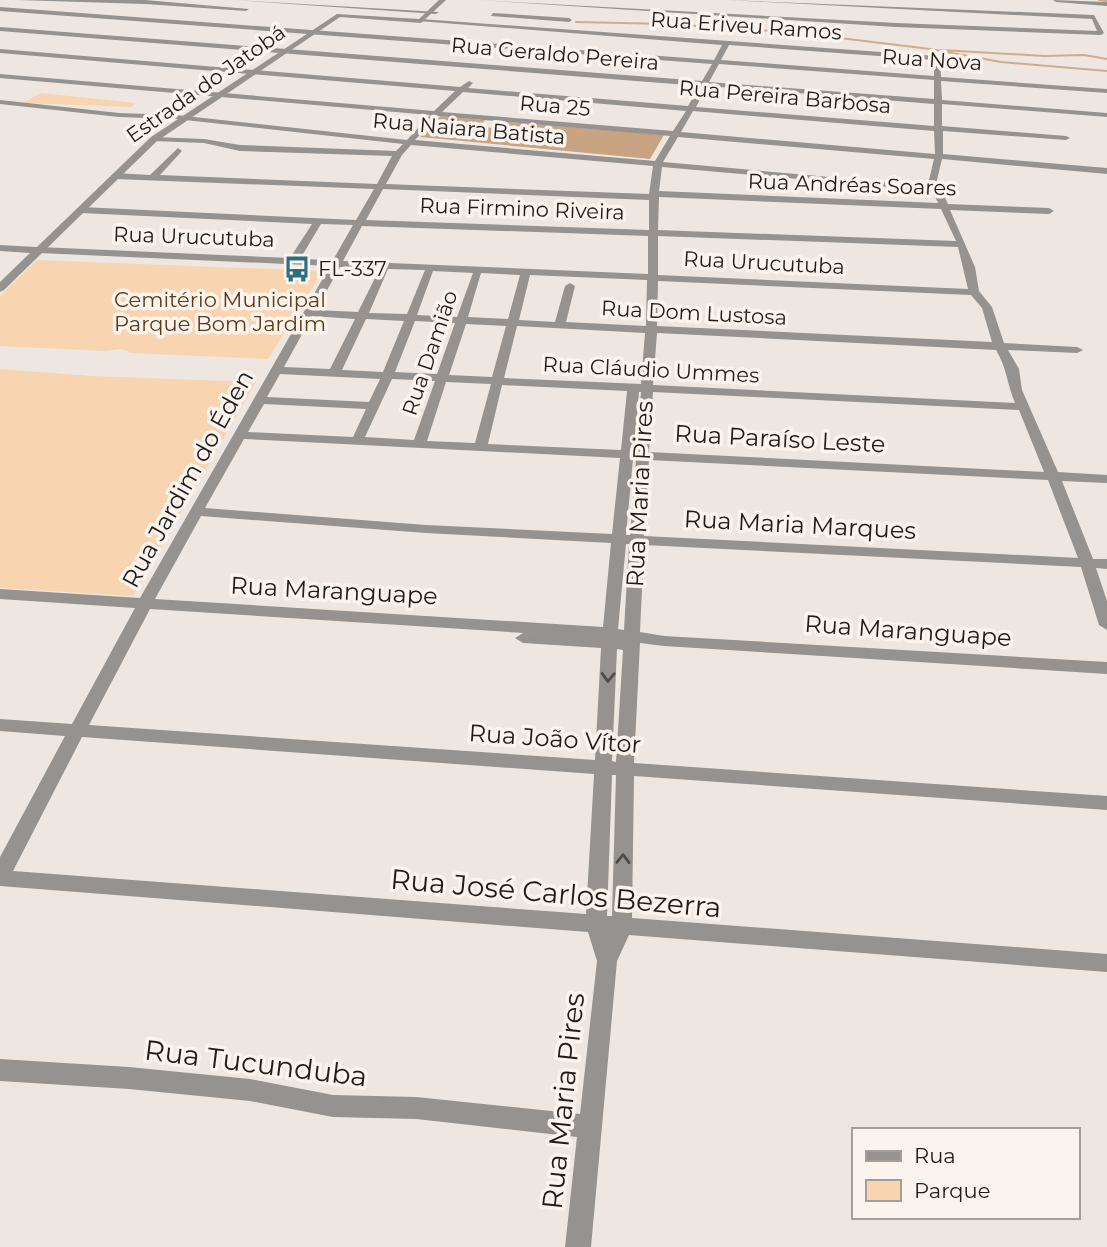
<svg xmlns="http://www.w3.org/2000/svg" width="1107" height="1247" viewBox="0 0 1107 1247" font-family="Montserrat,sans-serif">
	<rect width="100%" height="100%" fill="#eee7e1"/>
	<path fill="#f8d4b1" d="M41,93L136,103L131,107L23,103Z
		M37,260L323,271L268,359L131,353L121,349L105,351L0,346V296Z
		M0,369L92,376L256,382L133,596L0,588Z"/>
	<path fill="#c8a482" d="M440,116L485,120L480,126L491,128L497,121L664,135L650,159L420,137Z"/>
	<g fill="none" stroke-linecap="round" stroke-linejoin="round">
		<path stroke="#d0ac8a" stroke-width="2" d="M1099,0L1107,1
			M576,22L667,24L791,32L930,49L1001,62L1107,71
			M941,50L1044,56L1084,55L1107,59"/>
		<path fill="#95928f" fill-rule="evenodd" d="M18,0H145L249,9L246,11L145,4Z
			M233,0L439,12L436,14Z
			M478,0L896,23L1097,31L1092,19L728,0L1094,15L1104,33L1101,35L896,27Z
			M1053,0L1107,2V6L1056,2Z
			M0,7L714,60L722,45L418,21L421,19L937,56L940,58L941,77L1107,89V93L941,81L942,100L1107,113V117L942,104V126L1066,136L1070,138L1066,140L943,131V154L1107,168V174L942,159L937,180L948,204L1049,208L1054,211L1049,214L950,210L975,267L979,291L992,307L1004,343L1077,347L1083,350L1077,353L1008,350L1019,369L1022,390L1058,472L1107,475V483L1062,481L1093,559H1107V569L1096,568L1107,601V630L1099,625L1081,567L644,545L640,632L664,636L1107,662V674L664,646L640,643L634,763L1107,796V810L634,776L632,918L1107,954V972L629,935L617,961L591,1247H565L577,1137L416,1119L333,1117L250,1101L129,1089L0,1081V1059L129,1067L250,1079L333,1095L416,1097L580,1114L597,961L588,932L0,886V857L65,736L0,731V719L72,724L135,608L0,599V589L140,598L330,266L39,253L34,250L39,247L290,258L312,224L81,213L76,210L81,207L356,220L374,189L115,179L111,176L115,173L150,175L178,148L182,151L160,175L377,184L392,156L240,151L204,143L154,141L150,139L154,137L204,139L240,145L396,151L403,144L176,119L119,117L0,104V100L119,113L176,115L407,140L430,115L0,78V74L434,111L455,91L0,53V49L460,87L469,81L473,83L468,88L688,106L700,86L0,31V27L702,81L712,64L0,11ZM729,45L934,60V76L721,60ZM719,64L934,80V99L709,82ZM707,86L934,104V126L696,107ZM463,92L686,111L673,131L442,112ZM693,111L934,131L935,154L681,132ZM438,116L670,136L655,161L415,140ZM678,137L934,159L929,180L930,186L663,162ZM411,145L653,166L649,194L386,184L402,155ZM662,167L933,191L938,203L659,191ZM383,189L649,200V230L366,220ZM659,197L941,209L956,241L658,230ZM321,224L353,225L333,260L300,259ZM362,226L648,236V274L343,261ZM658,236L958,247L968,289L658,275ZM340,267L380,268L358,312L316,310ZM388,269L425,270L407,314L369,313ZM433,271L473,273L457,317L417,315ZM481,273L520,275L508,319L468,317ZM530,275L647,280L646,326L566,322L575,286L570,283L565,286L555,322L519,320ZM658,281L971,295L982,308L992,342L657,326ZM312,316L355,319L330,369L284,367ZM366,319L404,321L383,372L342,370ZM415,321L455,323L437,374L395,372ZM466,324L506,326L492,377L449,375ZM517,326L645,333L641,384L504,378ZM657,333L996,350C1007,368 1007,384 1015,403L653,385ZM280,374L380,379L369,402L267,397ZM392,379L435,381L414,440L365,437ZM446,382L491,384L475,443L427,441ZM502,385L627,391L621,450L488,444ZM639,392H641L636,451H634ZM653,392L1019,410L1044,472L649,452ZM264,404L366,409L353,437L248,432ZM244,439L620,458L612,534L426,525L205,508ZM633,459H636L630,535H626ZM649,460L1048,480L1078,558L644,536ZM201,516L426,533L611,543L603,627L155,599ZM626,544H629L624,630L618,629ZM150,609L587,637L523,633L515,638L523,643L601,648L595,760L89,725ZM617,649L623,650L616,762L612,761ZM82,737L594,774L586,914L13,871ZM612,775H616L612,916H607Z
			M493,13L569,18L572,20L569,22L491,16Z"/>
		<path fill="#95928f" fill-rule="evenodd" d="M439,0H446L421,23L340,17L157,141L4,290L0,292V282L30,253L0,251V245L37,247L151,137L337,14L419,19Z"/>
	</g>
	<defs><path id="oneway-chevron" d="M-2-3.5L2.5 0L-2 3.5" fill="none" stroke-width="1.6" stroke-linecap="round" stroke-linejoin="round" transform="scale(1.75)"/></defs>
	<g stroke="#4e4b49">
		<use href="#oneway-chevron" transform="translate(608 677) rotate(92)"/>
		<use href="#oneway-chevron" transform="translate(623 859) rotate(-89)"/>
	</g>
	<defs>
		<g id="bus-bare" transform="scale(2.1)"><path d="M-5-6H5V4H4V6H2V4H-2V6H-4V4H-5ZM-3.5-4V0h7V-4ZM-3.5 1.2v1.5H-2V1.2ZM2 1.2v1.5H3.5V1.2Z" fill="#2b7080" stroke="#fbf4ee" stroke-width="2.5" paint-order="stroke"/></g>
	</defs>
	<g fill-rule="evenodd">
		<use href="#bus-bare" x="297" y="269"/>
	</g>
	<g text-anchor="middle" stroke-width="7" stroke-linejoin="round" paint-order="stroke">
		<g font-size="21" fill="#1f1c1a" stroke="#fbf4ee">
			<text transform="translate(746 26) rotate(4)" y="7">Rua Eriveu Ramos</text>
			<text transform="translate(555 54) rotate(5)" y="7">Rua Geraldo Pereira</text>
			<text transform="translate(932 60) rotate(4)" y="7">Rua Nova</text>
			<text transform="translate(206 84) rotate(-35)" y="7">Estrada do Jatobá</text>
			<text transform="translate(785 97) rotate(5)" y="7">Rua Pereira Barbosa</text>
			<text transform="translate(555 106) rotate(5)" y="7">Rua 25</text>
			<text transform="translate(469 129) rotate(5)" y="7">Rua Naiara Batista</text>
			<text transform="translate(852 185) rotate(2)" y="7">Rua Andréas Soares</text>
			<text transform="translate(522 209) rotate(2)" y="7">Rua Firmino Riveira</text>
			<text transform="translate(194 237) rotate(2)" y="7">Rua Urucutuba</text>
			<text transform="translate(764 263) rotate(3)" y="7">Rua Urucutuba</text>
			<text transform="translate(694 313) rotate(3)" y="7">Rua Dom Lustosa</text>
			<text transform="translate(430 353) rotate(-71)" y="7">Rua Damião</text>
			<text transform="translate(651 370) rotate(3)" y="7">Rua Cláudio Ummes</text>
		</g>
		<g font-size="21" fill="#1f1c1a" stroke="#fbf4ee" text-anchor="start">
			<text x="318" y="276">FL-337</text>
		</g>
		<g font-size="21" fill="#5f3b12" stroke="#fbf4ee">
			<text x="220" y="307">Cemitério Municipal<tspan x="220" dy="24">Parque Bom Jardim</tspan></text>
		</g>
		<g font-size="24" fill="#1f1c1a" stroke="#fbf4ee">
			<text transform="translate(780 439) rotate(3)" y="8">Rua Paraíso Leste</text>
			<text transform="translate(188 479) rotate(-61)" y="8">Rua Jardim do Éden</text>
			<text transform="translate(640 494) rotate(-87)" y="8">Rua Maria Pires</text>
			<text transform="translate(800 525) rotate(3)" y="8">Rua Maria Marques</text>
			<text transform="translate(334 591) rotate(3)" y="8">Rua Maranguape</text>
			<text transform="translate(908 631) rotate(4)" y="8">Rua Maranguape</text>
			<text transform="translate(555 739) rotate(4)" y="8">Rua João Vítor</text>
		</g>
		<g font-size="28" fill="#1f1c1a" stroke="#fbf4ee">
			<text transform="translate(556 893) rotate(5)" y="10">Rua José Carlos Bezerra</text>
			<text transform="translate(256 1063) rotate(7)" y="10">Rua Tucunduba</text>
			<text transform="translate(563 1101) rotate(-84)" y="10">Rua Maria Pires</text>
		</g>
	</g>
	<rect x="852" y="1128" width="228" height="91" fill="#fbf4ee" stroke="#a39e99" stroke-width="2"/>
	<rect x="866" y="1151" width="35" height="10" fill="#95928f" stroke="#a39e99" stroke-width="2"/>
	<text x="914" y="1163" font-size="21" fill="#1f1c1a">Rua</text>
	<rect x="866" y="1180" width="35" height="21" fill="#f8d4b1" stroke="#a39e99" stroke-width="2"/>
	<text x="914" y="1198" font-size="21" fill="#1f1c1a">Parque</text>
</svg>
